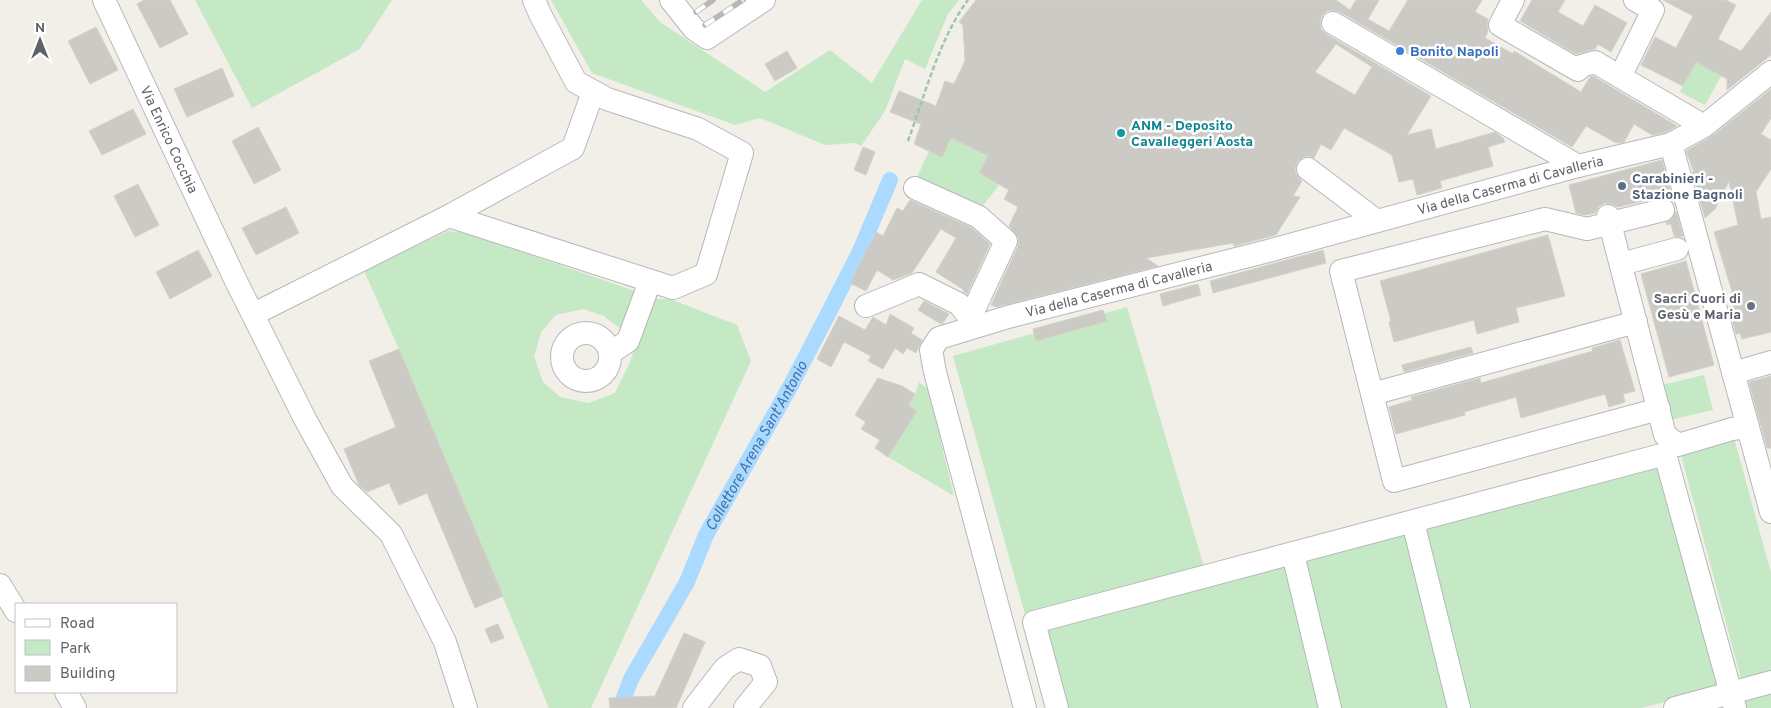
<svg xmlns="http://www.w3.org/2000/svg" width="1771" height="708" viewBox="0 0 1771 708" font-family="Overpass,sans-serif">
	<rect width="100%" height="100%" fill="#f1efe8"/>
	<path fill="#c5e8c5" d="M195,0H392L360,49L252,108Z
		M551,0H641L660,22L765,92L830,50L872,83L922,0H959L948,14L925,69L905,59L885,111L861,146L855,143L825,145L760,118L735,125L592,73Z
		M1696,62L1721,76L1705,105L1680,92Z
		M951,138L990,158L979,173L999,185L978,212L915,182L929,151L942,156Z
		M448,231L467,233L638,292L626,333L604,316L584,309L556,315L541,332L534,357L543,382L560,397L589,403L615,393L630,362L645,318L656,299H670L737,325L751,361L591,708H549L399,349L364,271Z
		M1127,307L1205,570L1026,618L953,356Z
		M1704,375L1713,410L1670,420L1662,385Z
		M919,382L928,389L954,496L888,457L917,411L908,405L915,394Z
		M1734,438L1771,573V671L1741,679L1680,451Z
		M1662,467L1720,687L1642,708H1064L1044,628Z
		M1771,693V708H1746L1744,700Z"/>
	<g fill="none" stroke-linecap="round" stroke-linejoin="round">
		<path stroke="#aadaff" stroke-width="16" id="s1" d="M620,708L631,679L687,582L706,535L790,387L828,314L860,251L890,180"/>
	</g>
	<path fill="#cccac5" stroke="#d6d1c6" fill-rule="evenodd" d="M144,0H170L188,34L160,48L137,4Z
		M976,0H1336L1350,10L1356,0H1379L1368,19L1389,31L1408,0H1482L1475,12L1488,19L1487,25L1488,31L1485,38L1513,54L1514,51L1581,92L1590,77L1593,76L1677,126L1666,132L1652,135L1634,124L1624,142L1616,143L1586,126L1572,147L1340,12L1334,10L1327,11L1322,16L1320,22L1321,29L1326,34L1431,96L1407,135L1431,129L1436,149L1495,132L1503,138L1505,142L1488,147L1493,166L1440,181L1442,188L1417,195L1413,179L1399,182L1392,155L1344,128L1331,150L1321,144L1314,158L1309,156L1303,157L1297,162L1295,168L1296,174L1302,181L1293,196L1300,197L1276,235L1234,246L1233,243L1146,258L1158,266L996,307L991,305L1018,246L1019,238L1009,226L1018,207L1004,199L1009,190L979,173L988,156L951,138L942,157L914,144L921,124L890,112L899,91L936,106L945,81L954,84L965,61L963,25L959,22ZM1336,44L1372,67L1355,95L1315,72Z
		M1532,0H1565L1558,12L1583,26L1595,5L1627,23L1611,52L1598,44L1595,49L1576,54L1520,21Z
		M1663,0H1726L1736,5L1718,39L1741,51L1771,12V55L1727,90V79L1696,62L1683,86L1641,65L1655,37L1676,48L1693,16Z
		M96,27L118,70L90,84L68,41Z
		M787,51L797,68L775,81L765,64Z
		M222,68L234,96L187,117L174,89Z
		M1771,89V118L1761,134L1771,140V169L1756,192L1761,219L1771,217V332L1742,339L1740,333L1736,334L1729,307L1736,305L1714,232L1738,225L1729,181L1715,209L1705,218L1692,172H1694L1686,151L1712,136Z
		M133,109L146,134L102,155L89,131Z
		M258,127L281,170L254,184L232,141Z
		M863,147L875,152L866,175L854,170Z
		M1662,160L1673,202L1667,198L1660,197L1618,207L1612,204L1605,203L1599,206L1595,213L1585,215L1576,213L1569,185Z
		M138,184L159,225L135,237L114,196Z
		M910,200L972,228L990,244L967,294L963,291L964,290L936,272L956,238L941,229L912,273L893,280L877,270L866,291L850,283L876,232L883,236L897,208L903,211Z
		M286,207L299,233L256,255L242,228Z
		M1676,211L1683,236L1682,237L1674,236L1671,224L1667,225L1666,223L1672,219Z
		M1548,235L1565,296L1516,308L1519,322L1477,334L1474,320L1394,342L1389,322L1391,321L1380,281Z
		M198,250L212,276L170,299L156,272Z
		M1323,250L1326,263L1213,293L1210,281Z
		M1686,261L1714,365L1669,377L1641,274Z
		M1198,284L1201,295L1163,306L1160,294Z
		M924,301L949,314L943,323L941,324L918,310Z
		M1103,310L1107,321L1036,341L1033,329Z
		M890,314L914,328L911,333L922,340L916,353L907,348L903,354L895,348L883,369L868,361L871,356L844,342L831,367L817,359L839,316L865,330L873,317L886,325Z
		M1620,340L1635,391L1623,394L1625,402L1609,407L1605,394L1521,418L1516,397L1464,412L1465,415L1396,434L1389,407L1412,400L1411,397L1480,378L1481,383L1593,351L1592,348Z
		M1471,347L1473,353L1404,372L1402,365Z
		M399,349L503,596L475,608L427,493L399,505L389,483L367,492L359,485L344,449L396,427L369,361Z
		M1771,376V448H1767L1749,382Z
		M878,378L902,386L915,394L908,405L917,411L888,457L875,448L880,440L861,429L866,422L855,415Z
		M498,624L504,638L491,643L485,629Z
		M684,633L705,642L676,708H610L609,698L655,696Z"/>
	<g fill="none" stroke-linecap="round" stroke-linejoin="round">
		<g stroke="#b5b8bc" stroke-width="24">
			<g id="minor">
				<path id="s2" d="M104,0L235,279L305,419L342,486L391,534L445,642L466,708"/>
				<path d="M671,0L694,29L707,38L764,0"/>
				<path d="M1513,0L1500,25L1578,70L1581,66L1595,62L1704,126"/>
				<path d="M1333,23L1578,166"/>
				<path d="M1626,65L1653,10L1635,0"/>
				<path d="M1671,144L1771,512"/>
				<path d="M1308,169L1377,221"/>
				<path d="M915,188L979,217L1006,241L970,318"/>
				<path d="M449,216L573,148L593,92"/>
				<path d="M1608,216L1665,435L1678,445L1732,429L1748,427"/>
				<path d="M1621,264L1677,249"/>
				<path d="M866,306L919,284L959,304L976,326"/>
				<path d="M254,314L449,216L673,288L706,274L742,153L698,129L607,99L576,82L541,16L534,0"/>
				<circle cx="586" cy="357" r="24"/>
				<path d="M610,353L628,341L650,281"/>
				<path d="M1733,373L1771,362"/>
				<path d="M1372,394L1636,322"/>
				<path d="M1659,409L1394,481L1341,271L1545,219L1587,229L1663,210"/>
				<path d="M1413,522L1459,708"/>
				<path d="M1293,554L1330,708"/>
				<path d="M0,585L16,611"/>
				<path d="M66,692L75,708"/>
				<path d="M694,708L725,668L739,659L760,666L766,682L745,708"/>
				<path id="s3" d="M1025,708L935,372L931,350L939,338L1008,317L1268,251L1578,166L1671,144L1704,126L1771,72"/>
				<path d="M1057,708L1034,622L1665,454L1735,708"/>
				<path d="M1675,708L1771,682"/>
			</g>
		</g>
		<path stroke="#9cc7a9" stroke-width="2.5" stroke-dasharray="5 2.5" stroke-linecap="butt" d="M908,141C924,97 940,37 968,0"/>
		<use href="#minor" stroke="#fff" stroke-width="22"/>
		<g stroke="#b6b7b8" stroke-width="5.5">
			<path id="rail" d="M696,12L713,0
				M705,25L743,0"/>
		</g>
		<use href="#rail" stroke="#fff" stroke-width="4" stroke-dasharray="11" stroke-linecap="butt"/>
	</g>
	<circle fill="#3f7fe0" stroke="#fff" stroke-width="2" cx="1400" cy="51" r="5"/>
	<circle fill="#0f9aa8" stroke="#fff" stroke-width="2" cx="1121" cy="133" r="5"/>
	<circle fill="#5c6f8a" stroke="#fff" stroke-width="2" cx="1622" cy="186" r="5"/>
	<circle fill="#6b7280" stroke="#fff" stroke-width="2" cx="1751" cy="306" r="5"/>
	<g text-anchor="middle" stroke-width="5" stroke-linejoin="round" paint-order="stroke">
		<g font-size="14" font-weight="bold" fill="#366cbe" stroke="#fff" text-anchor="start">
			<text x="1410" y="56">Bonito Napoli</text>
		</g>
		<g font-size="14" font-weight="bold" fill="#0d838f" stroke="#fff" text-anchor="start">
			<text x="1131" y="130">ANM - Deposito<tspan x="1131" dy="16">Cavalleggeri Aosta</tspan></text>
		</g>
		<g font-size="14" fill="#5f6368" stroke="#fff">
			<text dy="5" stroke="none"><textPath href="#s2" startOffset="154">Via Enrico Cocchia</textPath></text>
			<text dy="5" stroke="none"><textPath href="#s3" startOffset="976">Via della Caserma di Cavalleria</textPath></text>
			<text dy="5" stroke="none"><textPath href="#s3" startOffset="571">Via della Caserma di Cavalleria</textPath></text>
		</g>
		<g font-size="14" font-weight="bold" fill="#4e5e75" stroke="#fff" text-anchor="start">
			<text x="1632" y="183">Carabinieri -<tspan x="1632" dy="16">Stazione Bagnoli</tspan></text>
		</g>
		<g font-size="14" font-weight="bold" fill="#5b616d" stroke="#fff" text-anchor="end">
			<text x="1741" y="303">Sacri Cuori di<tspan x="1741" dy="16">Gesù e Maria</tspan></text>
		</g>
		<g font-size="15" font-style="italic" fill="#4174aa" stroke="#fff">
			<text dy="5" stroke="none"><textPath href="#s1" startOffset="296">Collettore Arena Sant'Antonio</textPath></text>
		</g>
	</g>
	<rect x="15" y="603" width="162" height="90" fill="#ffffff" stroke="#bfc1c3"/>
	<rect x="25" y="619" width="25" height="8" fill="#ffffff" stroke="#bfc1c3"/>
	<text x="60" y="628" font-size="15" fill="#5f6368">Road</text>
	<rect x="25" y="640" width="25" height="15" fill="#c5e8c5" stroke="#bfc1c3"/>
	<text x="60" y="653" font-size="15" fill="#5f6368">Park</text>
	<rect x="25" y="666" width="25" height="15" fill="#cccac5" stroke="#bfc1c3"/>
	<text x="60" y="678" font-size="15" fill="#5f6368">Building</text>
	<g transform="translate(40 40)" stroke="#ffffff" stroke-width="4" paint-order="stroke">
	<path d="M0-4L9 19L0 12L-9 19Z" fill="#5f6368"/>
	<text y="-8" font-size="14" font-weight="bold" text-anchor="middle" fill="#5f6368">N</text>
	</g>
</svg>
